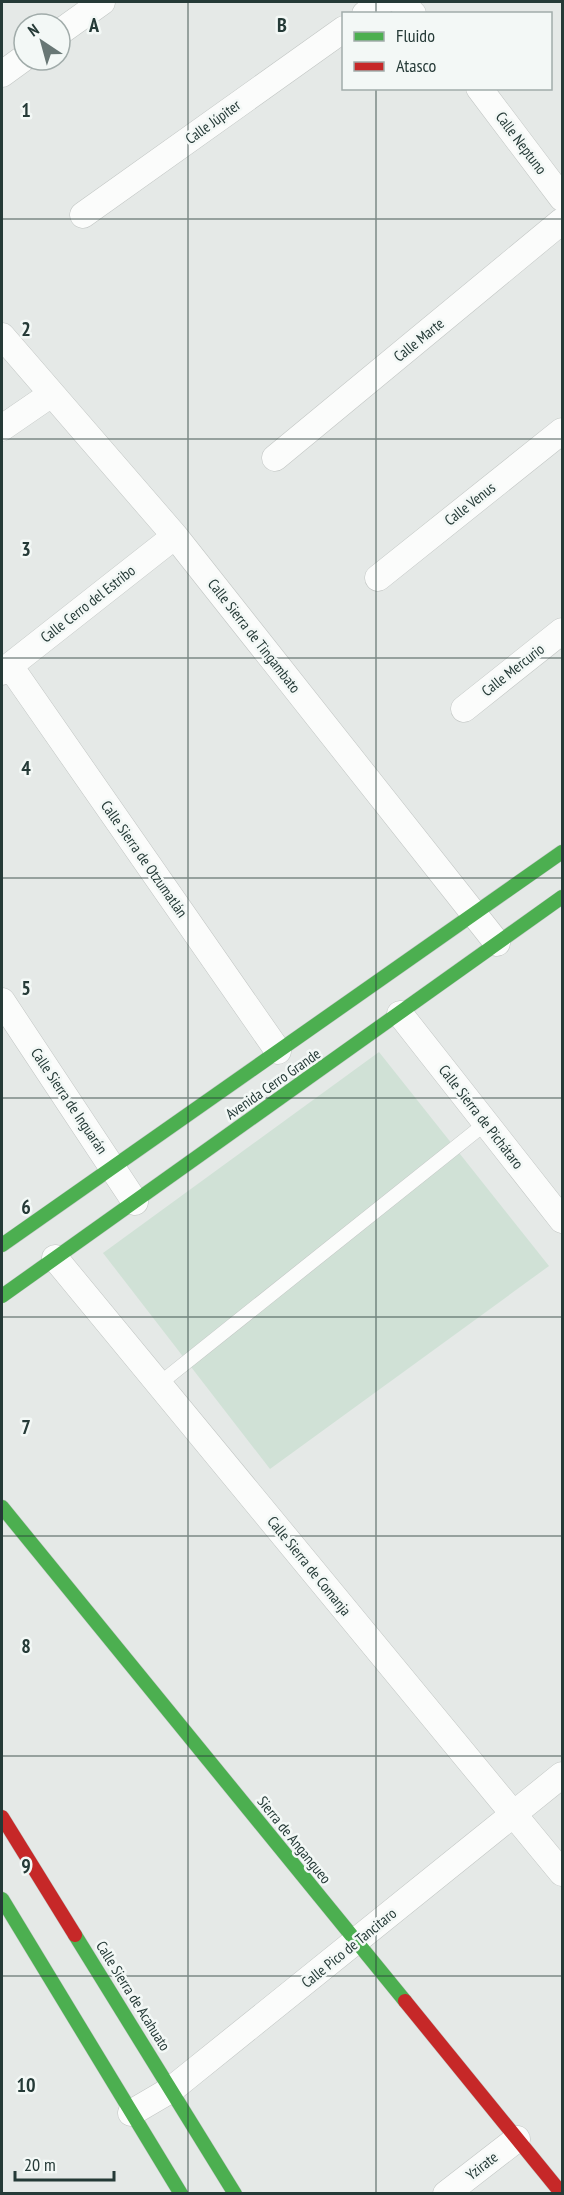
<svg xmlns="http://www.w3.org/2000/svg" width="564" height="2195" viewBox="0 0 564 2195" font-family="'PT Sans Narrow',sans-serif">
	<rect width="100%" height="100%" fill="#e5e9e7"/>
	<path fill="#d0e1d6" d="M379,1052L549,1266L270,1469L103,1253Z"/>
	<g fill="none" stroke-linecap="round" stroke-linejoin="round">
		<g stroke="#c2c6c4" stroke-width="15">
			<path id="lane" d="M159,1384L486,1123"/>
		</g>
		<g stroke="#c2c6c4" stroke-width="27">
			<path id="street" d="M401,2L413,14
				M365,14L382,2
				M60,32L102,2
				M2,74L24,58
				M479,88L562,198
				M83,215L344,29
				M2,336L175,536L497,943
				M2,428L50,395
				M275,458L562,221
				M378,578L562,431
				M10,666L278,1051
				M2,672L175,536
				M464,709L562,631
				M2,1001L135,1202
				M400,1014L562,1220
				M55,1258L562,1873
				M131,2113L172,2089L562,1775
				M446,2194L517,2139"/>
		</g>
		<g stroke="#c1c7c5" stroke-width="15">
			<path id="fast" d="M2,1245L562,852
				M2,1296L562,897
				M2,1507L405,2001
				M2,1899L181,2194
				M75,1935L235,2194"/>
		</g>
		<g stroke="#c1c7c5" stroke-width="15">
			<path id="jam" d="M2,1817L75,1935
				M405,2001L562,2194"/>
		</g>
		<use href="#lane" stroke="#fbfcfb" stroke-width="14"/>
		<use href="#street" stroke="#fbfcfb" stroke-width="26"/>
		<use href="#fast" stroke="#4caf50" stroke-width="14"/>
		<use href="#jam" stroke="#c62828" stroke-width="14"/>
	</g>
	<path fill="none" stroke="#253a37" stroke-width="1.5" stroke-opacity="0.55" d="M188,2V2194M376,2V14M376,88V2194M2,219H562M2,439H562M2,658H562M2,878H562M2,1098H562M2,1317H562M2,1536H562M2,1756H562M2,1976H562"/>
	<g text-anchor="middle" stroke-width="5" stroke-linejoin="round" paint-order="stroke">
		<g font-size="15" fill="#253a37" stroke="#f3f8f6">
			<text transform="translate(213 122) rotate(-36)" y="5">Calle Júpiter</text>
			<text transform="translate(521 143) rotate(53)" y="5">Calle Neptuno</text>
			<text transform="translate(419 340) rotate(-39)" y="5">Calle Marte</text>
			<text transform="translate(470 504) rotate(-38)" y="5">Calle Venus</text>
			<text transform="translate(88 604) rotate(-38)" y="5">Calle Cerro del Estribo</text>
			<text transform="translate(254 636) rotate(52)" y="5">Calle Sierra de Tingambato</text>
			<text transform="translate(513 670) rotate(-38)" y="5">Calle Mercurio</text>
			<text transform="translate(144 859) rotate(55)" y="5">Calle Sierra de Otzumatlán</text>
			<text transform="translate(273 1084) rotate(-35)" y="5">Avenida Cerro Grande</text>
			<text transform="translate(69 1101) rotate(56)" y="5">Calle Sierra de Inguarán</text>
			<text transform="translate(481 1117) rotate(52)" y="5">Calle Sierra de Pichátaro</text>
			<text transform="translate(309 1566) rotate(51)" y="5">Calle Sierra de Comanja</text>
			<text transform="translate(294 1840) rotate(51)" y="5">Sierra de Angangueo</text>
			<text transform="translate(349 1948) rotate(-39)" y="5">Calle Pico de Tancitaro</text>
			<text transform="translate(133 1996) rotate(58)" y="5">Calle Sierra de Acahuato</text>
			<text transform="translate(482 2166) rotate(-38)" y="5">Yzirate</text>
		</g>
	</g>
	<g font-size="20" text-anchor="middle" font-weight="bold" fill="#253a37" stroke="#f3f8f6" stroke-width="5" stroke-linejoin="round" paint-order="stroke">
		<text x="94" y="32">A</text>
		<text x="282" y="32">B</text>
		<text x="26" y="117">1</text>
		<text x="26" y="336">2</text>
		<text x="26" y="556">3</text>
		<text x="26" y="775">4</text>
		<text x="26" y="995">5</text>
		<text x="26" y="1214">6</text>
		<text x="26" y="1434">7</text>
		<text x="26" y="1653">8</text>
		<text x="26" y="1873">9</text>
		<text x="26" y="2092">10</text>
	</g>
	<rect width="564" height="2195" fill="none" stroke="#253a37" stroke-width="6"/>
	<rect x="342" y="12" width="210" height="78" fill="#f3f8f6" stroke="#a1acaa" stroke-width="1.5"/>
	<rect x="354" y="32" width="30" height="9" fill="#4caf50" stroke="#a1acaa" stroke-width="1.5"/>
	<text x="396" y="42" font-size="18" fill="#253a37">Fluido</text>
	<rect x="354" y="62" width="30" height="9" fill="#c62828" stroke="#a1acaa" stroke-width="1.5"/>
	<text x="396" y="72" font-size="18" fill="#253a37">Atasco</text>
	<g transform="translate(42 42) rotate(324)"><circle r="28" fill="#f3f8f6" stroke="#a1acaa" stroke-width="1.5"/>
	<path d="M0-4.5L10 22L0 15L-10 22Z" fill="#687775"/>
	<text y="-9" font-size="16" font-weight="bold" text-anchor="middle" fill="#253a37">N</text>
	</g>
	<path d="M15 2171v9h99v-9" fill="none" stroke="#253a37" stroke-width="3"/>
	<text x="24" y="2171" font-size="18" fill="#253a37" stroke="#f3f8f6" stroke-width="4.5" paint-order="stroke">20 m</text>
</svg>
